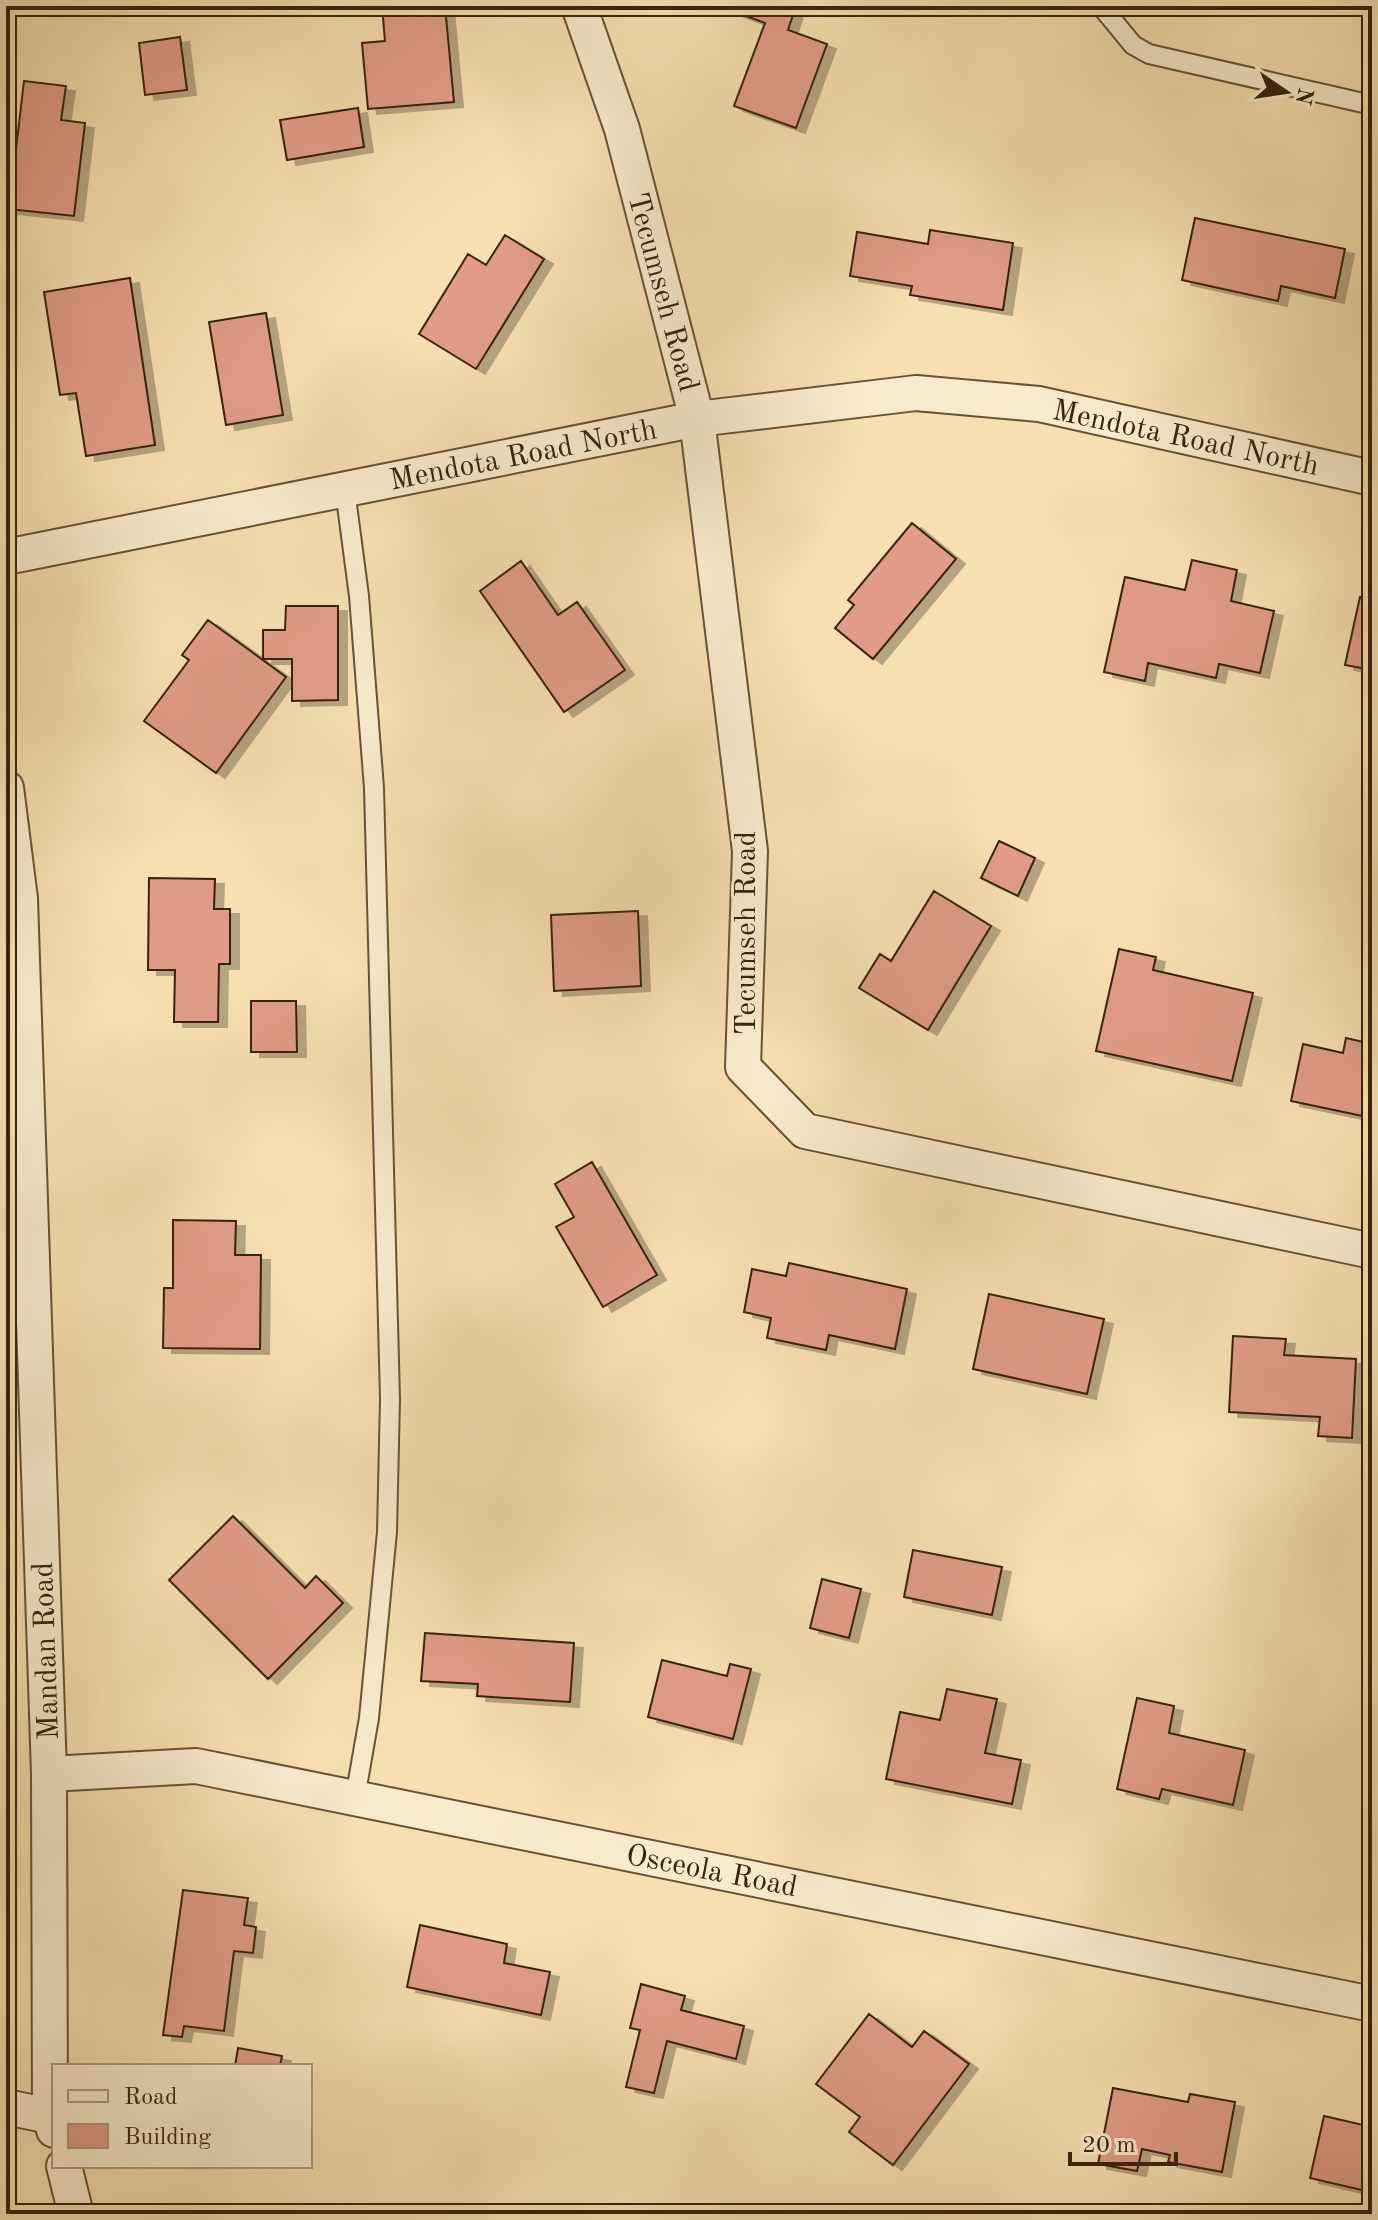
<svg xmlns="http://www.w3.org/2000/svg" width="1378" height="2220" viewBox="0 0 1378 2220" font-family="'Old Standard TT',serif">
	<defs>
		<filter id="shadow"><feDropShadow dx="9" dy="5" stdDeviation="0" flood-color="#0004"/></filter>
	</defs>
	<rect width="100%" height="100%" fill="#f7dfb1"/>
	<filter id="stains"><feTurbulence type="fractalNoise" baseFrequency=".0025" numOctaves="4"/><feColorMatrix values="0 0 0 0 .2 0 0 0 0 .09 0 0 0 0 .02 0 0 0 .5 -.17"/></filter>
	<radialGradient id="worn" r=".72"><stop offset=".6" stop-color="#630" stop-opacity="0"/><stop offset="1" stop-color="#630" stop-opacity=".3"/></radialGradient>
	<path fill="#e09c87" stroke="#38230c" stroke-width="2" filter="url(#shadow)" d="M382,6H445L454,102L368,109L362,43L385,41Z
		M719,6H796L788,30L827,44L796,128L734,106L765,23Z
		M180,37L187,90L145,95L139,43Z
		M24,81L66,86L61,120L85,123L74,216L9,209Z
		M358,108L364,147L287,160L280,120Z
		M1195,218L1345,249L1335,298L1281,286L1278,301L1182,280Z
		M930,230L1013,243L1003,310L910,295L912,286L850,276L857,232L928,244Z
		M505,235L544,259L476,369L419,334L468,254L486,265Z
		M130,278L155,445L86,456L76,393L60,395L44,292Z
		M266,313L283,415L226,425L209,322Z
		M912,523L956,559L873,659L835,628L854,605L848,600Z
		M1192,560L1237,570L1231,601L1274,611L1260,673L1219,664L1216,678L1148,663L1145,681L1104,672L1125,577L1185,590Z
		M521,561L558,615L577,602L625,670L564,712L480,591Z
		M1360,597L1372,599V670L1345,665Z
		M286,606H338V700L292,701V659H263V630H285Z
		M208,620L286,677L216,773L144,721L189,660L182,655Z
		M999,841L1035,858L1018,896L981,878Z
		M149,878L215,879L214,909H230V964H219L218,1022H174L175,970H148Z
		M934,891L991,926L928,1030L859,988L880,954L891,961Z
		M638,911L641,986L554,991L551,915Z
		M1119,949L1156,957L1153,970L1253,993L1232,1081L1096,1051Z
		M251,1001H296L297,1052H251Z
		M1346,1038L1372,1044V1118L1291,1101L1303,1044L1343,1053Z
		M592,1162L657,1275L603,1307L556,1227L574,1217L555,1184Z
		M173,1220L236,1221L235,1255H261L260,1349L163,1348L164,1288H173Z
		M789,1263L907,1289L895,1349L829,1335L826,1350L767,1338L771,1318L744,1312L752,1269L786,1276Z
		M989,1294L1104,1319L1087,1394L973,1369Z
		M1233,1336L1286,1339L1284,1355L1356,1359L1352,1438L1318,1436L1320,1417L1229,1412Z
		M233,1516L305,1588L316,1576L343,1603L268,1679L169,1580Z
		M913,1550L1002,1567L992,1615L904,1597Z
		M822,1579L861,1589L849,1638L810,1628Z
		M425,1633L574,1643L570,1702L477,1696L478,1684L421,1681Z
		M662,1660L727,1676L730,1664L751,1669L733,1739L648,1717Z
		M947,1689L997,1699L985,1753L1021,1760L1012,1804L886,1779L900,1712L940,1720Z
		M1137,1698L1174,1706L1169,1733L1245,1750L1233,1805L1162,1789L1159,1799L1117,1789Z
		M183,1890L248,1898L244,1925L256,1927L253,1953L234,1951L224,2031L184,2026L182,2037L163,2035Z
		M420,1925L507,1944L504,1963L550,1972L541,2015L407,1987Z
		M641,1984L685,1996L681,2010L744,2026L736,2059L667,2041L654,2093L626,2087L640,2030L630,2028Z
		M869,2014L912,2047L924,2031L969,2064L893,2165L849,2132L860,2117L816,2084Z
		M238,2048L282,2056L280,2066H235Z
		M1113,2088L1188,2102L1190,2094L1235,2102L1222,2172L1168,2162L1170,2155L1142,2149L1137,2171L1098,2164Z
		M1324,2116L1372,2127V2212L1361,2210L1366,2191L1310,2178Z"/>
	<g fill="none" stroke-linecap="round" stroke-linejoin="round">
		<g stroke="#685235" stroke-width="22">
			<path id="service" d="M1101,6L1133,45L1149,54L1372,105
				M345,490L359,596L374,788L390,1399L387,1532L369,1718L355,1798"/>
		</g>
		<g stroke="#685235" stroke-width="38">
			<path id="minor" d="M579,6L622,129L697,419L750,851L743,1067L805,1131L1372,1251
				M6,557L697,419L916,393L1039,404L1372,478
				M6,788L20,899L49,1774L50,2116L54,2130
				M49,1774L196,1766L1372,2004
				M6,2107L50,2116
				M64,2166L76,2214"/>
		</g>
		<use href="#service" stroke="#faeacc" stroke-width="18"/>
		<use href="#minor" stroke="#faeacc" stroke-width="34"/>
	</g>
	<g text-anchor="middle" stroke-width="6" stroke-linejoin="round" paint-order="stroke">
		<g font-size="30" fill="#38230c" stroke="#faeacc">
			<text transform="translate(664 292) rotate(75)" y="10">Tecumseh Road</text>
			<text transform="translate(1186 437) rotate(12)" y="10">Mendota Road North</text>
			<text transform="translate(523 454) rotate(-11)" y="10">Mendota Road North</text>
			<text transform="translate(745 933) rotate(-90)" y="10">Tecumseh Road</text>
			<text transform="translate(45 1651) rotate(-92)" y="10">Mandan Road</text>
			<text transform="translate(712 1870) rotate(11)" y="10">Osceola Road</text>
		</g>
	</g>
	<rect width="1378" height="2220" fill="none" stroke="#f7dfb1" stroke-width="32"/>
	<rect x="8" y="8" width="1362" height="2204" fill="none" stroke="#38230c" stroke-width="4"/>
	<rect x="16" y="16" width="1346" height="2188" fill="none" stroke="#38230c" stroke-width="2"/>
	<rect x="52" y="2064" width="260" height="104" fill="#faeacc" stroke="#ac9a7f" stroke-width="2"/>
	<rect x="68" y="2090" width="40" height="12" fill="#faeacc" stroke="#ac9a7f" stroke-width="2"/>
	<text x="124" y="2104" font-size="24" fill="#38230c">Road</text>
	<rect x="68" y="2124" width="40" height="24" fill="#e09c87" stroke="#ac9a7f" stroke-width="2"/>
	<text x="124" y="2144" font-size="24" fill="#38230c">Building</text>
	<g transform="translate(1286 92) rotate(103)" stroke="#faeacc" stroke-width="6" paint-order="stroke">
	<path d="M0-6L14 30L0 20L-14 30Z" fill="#38230c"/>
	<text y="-12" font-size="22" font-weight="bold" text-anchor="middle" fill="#38230c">N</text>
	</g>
	<path d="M1070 2152v12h106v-12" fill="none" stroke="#38230c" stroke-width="4"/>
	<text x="1082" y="2152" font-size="24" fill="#38230c" stroke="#faeacc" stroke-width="6" paint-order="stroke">20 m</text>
	<rect width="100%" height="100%" filter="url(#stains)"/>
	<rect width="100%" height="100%" fill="url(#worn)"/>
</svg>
